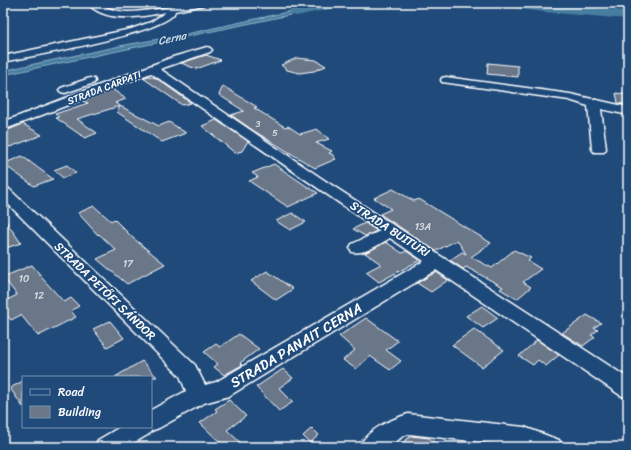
<svg xmlns="http://www.w3.org/2000/svg" width="631" height="450" viewBox="0 0 631 450" font-family="Sriracha,sans-serif">
	<rect width="100%" height="100%" fill="#1f4a7a"/>
	<filter id="ink" filterUnits="userSpaceOnUse"><feTurbulence type="fractalNoise" baseFrequency=".025" numOctaves="2"/><feDisplacementMap in="SourceGraphic" scale="8" xChannelSelector="R" yChannelSelector="G"/><feConvolveMatrix kernelMatrix="1 2 1 2 8 2 1 2 1" color-interpolation-filters="sRGB"/></filter>
	<g filter="url(#ink)">
		<path fill="#467ea0" stroke="#90b2c6" d="M324,4L328,7L3,75V71L20,67L125,45L182,35Z"/>
		<g fill="none" stroke-linecap="round" stroke-linejoin="round">
			<path fill="#467ea0" fill-rule="evenodd" d="M322,3H346L344,6L296,16L292,15L290,12L292,9Z
				M502,3H534L628,11V19L544,12L508,7L504,6Z"/>
		</g>
		<path fill="#6a7789" stroke="#fff" d="M206,55L221,60L196,69L181,63Z
			M297,58L316,60L326,66L314,71L299,73L287,70L281,65Z
			M488,63L518,66V77L487,74Z
			M148,76L156,78L191,103L182,105L143,78Z
			M223,86L257,107L254,108L285,127L288,126L300,134L317,129L329,139L316,143L332,151L329,153L335,156L333,157L336,159L315,168L254,131L231,115L244,111L219,95Z
			M112,89L126,99L115,103L120,106L77,119L97,133L85,138L56,118L59,117L55,114L88,103L83,101Z
			M616,93L628,95V105L618,103Z
			M120,106L159,126L169,122L186,133L162,142L117,112Z
			M216,120L248,141L242,151L235,153L202,126Z
			M23,124L42,135L10,147L3,142V132Z
			M22,156L53,179L34,186L3,164Z
			M274,164L308,187L318,193L288,207L249,181L258,177L252,173Z
			M67,165L76,173L63,178L54,170Z
			M393,189L414,201L419,199L491,243L471,257L492,268L514,250L531,258L528,261L541,269L523,282L531,287L517,299L500,289L503,287L466,267L463,269L450,260L462,252L466,254L457,240L436,251L380,214L391,209L374,198Z
			M94,206L111,221L114,219L133,238L165,264L127,284L97,259L116,250L99,234L98,235L78,213Z
			M292,213L306,222L290,230L276,221Z
			M3,217L21,243L3,249Z
			M365,223L377,231L365,236L353,229Z
			M386,242L402,253L406,251L420,260L379,282L366,272L381,264L365,253Z
			M32,265L43,278H42L64,302L71,298L79,306L71,311L76,317L38,336L21,315L11,320L3,311V302L17,295L3,277Z
			M267,271L293,289L276,300L251,281Z
			M436,272L448,280L431,292L417,283Z
			M482,306L498,318L483,328L466,316Z
			M587,315L601,323L594,328L598,330L591,335L595,337L583,346L562,333Z
			M366,318L398,341L386,350L401,361L390,370L370,356L356,369L343,360L355,350L339,336Z
			M110,321L124,338L107,347L93,329Z
			M474,329L504,350L482,367L452,345Z
			M239,334L259,349L240,363L242,365L224,375L214,367L218,364L204,352L216,344L220,347Z
			M537,340L559,355L546,366L538,360L533,365L519,356Z
			M142,361L157,377H115Z
			M283,369L293,378L279,388L293,402L279,411L256,387Z
			M23,381V407L10,388Z
			M229,400L246,416L227,430L245,447H225L200,423L217,411L215,409Z
			M312,428L319,435L310,443L303,436Z
			M411,436L429,438L440,447H397Z"/>
		<g fill="none" stroke-linecap="round" stroke-linejoin="round">
			<g stroke="#fff" stroke-width="3">
				<path id="minor" d="M87,3C102,3 111,12 128,12C154,12 179,3 205,3L204,5L175,11C173,32 27,57 3,62V56L131,29L151,22L166,12C142,17 106,24 87,3Z
					M207,47L210,48L212,50L210,52L160,69L327,182L628,378V398L620,395L436,270L229,396L204,403L159,428L151,431L149,434L127,447H94L98,440L120,427H151V410L186,391L180,376L3,199V187L8,188L195,365L205,385L216,382L424,261L390,238C379,244 365,255 352,252L350,248L352,244L380,231L151,73L3,130V122L173,57Z
					M446,77L570,94L628,107V115L601,109L606,149L604,152H594L592,149L588,106L569,100L442,82L441,80L442,78Z
					M90,78L94,79L95,81L94,83L65,93L61,92L59,90L61,88Z
					M408,414L524,427L559,440L563,447H523L409,434L403,436L389,447H359C368,429 390,420 408,414Z"/>
			</g>
			<use href="#minor" fill="#1f4a7a" fill-rule="evenodd"/>
		</g>
	</g>
	<g text-anchor="middle" stroke-width="3.5" stroke-linejoin="round" paint-order="stroke">
		<g font-size="9" fill="#dadde2">
			<text x="258" y="127">3</text>
			<text x="275" y="136">5</text>
		</g>
		<g font-size="10" fill="#fff" stroke="#1f4a7a">
			<text transform="translate(104 87) rotate(-21)" y="4">STRADA CARPAȚI</text>
		</g>
		<g font-size="10" fill="#dadde2">
			<text x="423" y="230">13A</text>
			<text x="128" y="267">17</text>
			<text x="24" y="282">10</text>
			<text x="39" y="299">12</text>
		</g>
		<g font-size="11" font-style="italic" fill="#d1dfe7" stroke="#1f4a7a">
			<text transform="translate(172 38) rotate(-12)" y="4">Cerna</text>
		</g>
		<g font-size="12" fill="#fff" stroke="#1f4a7a">
			<text transform="translate(390 229) rotate(33)" y="4">STRADA BUITURI</text>
			<text transform="translate(105 291) rotate(44)" y="4">STRADA PETŐFI SÁNDOR</text>
		</g>
		<g font-size="14" fill="#fff" stroke="#1f4a7a">
			<text transform="translate(296 345) rotate(-31)" y="5">STRADA PANAIT CERNA</text>
		</g>
	</g>
	<rect width="631" height="450" fill="none" stroke="#1f4a7a" stroke-width="16"/>
	<rect x="8" y="8" width="615" height="434" fill="none" stroke="#fff" stroke-width="1.5" filter="url(#ink)"/>
	<rect x="22" y="376" width="130" height="52" fill="#1f4a7a" stroke="#7992af"/>
	<rect x="30" y="389" width="20" height="6" fill="#1f4a7a" stroke="#7992af"/>
	<text x="58" y="396" font-size="12" fill="#ffffff">Road</text>
	<rect x="30" y="406" width="20" height="12" fill="#6a7789" stroke="#7992af"/>
	<text x="58" y="416" font-size="12" fill="#ffffff">Building</text>
</svg>
